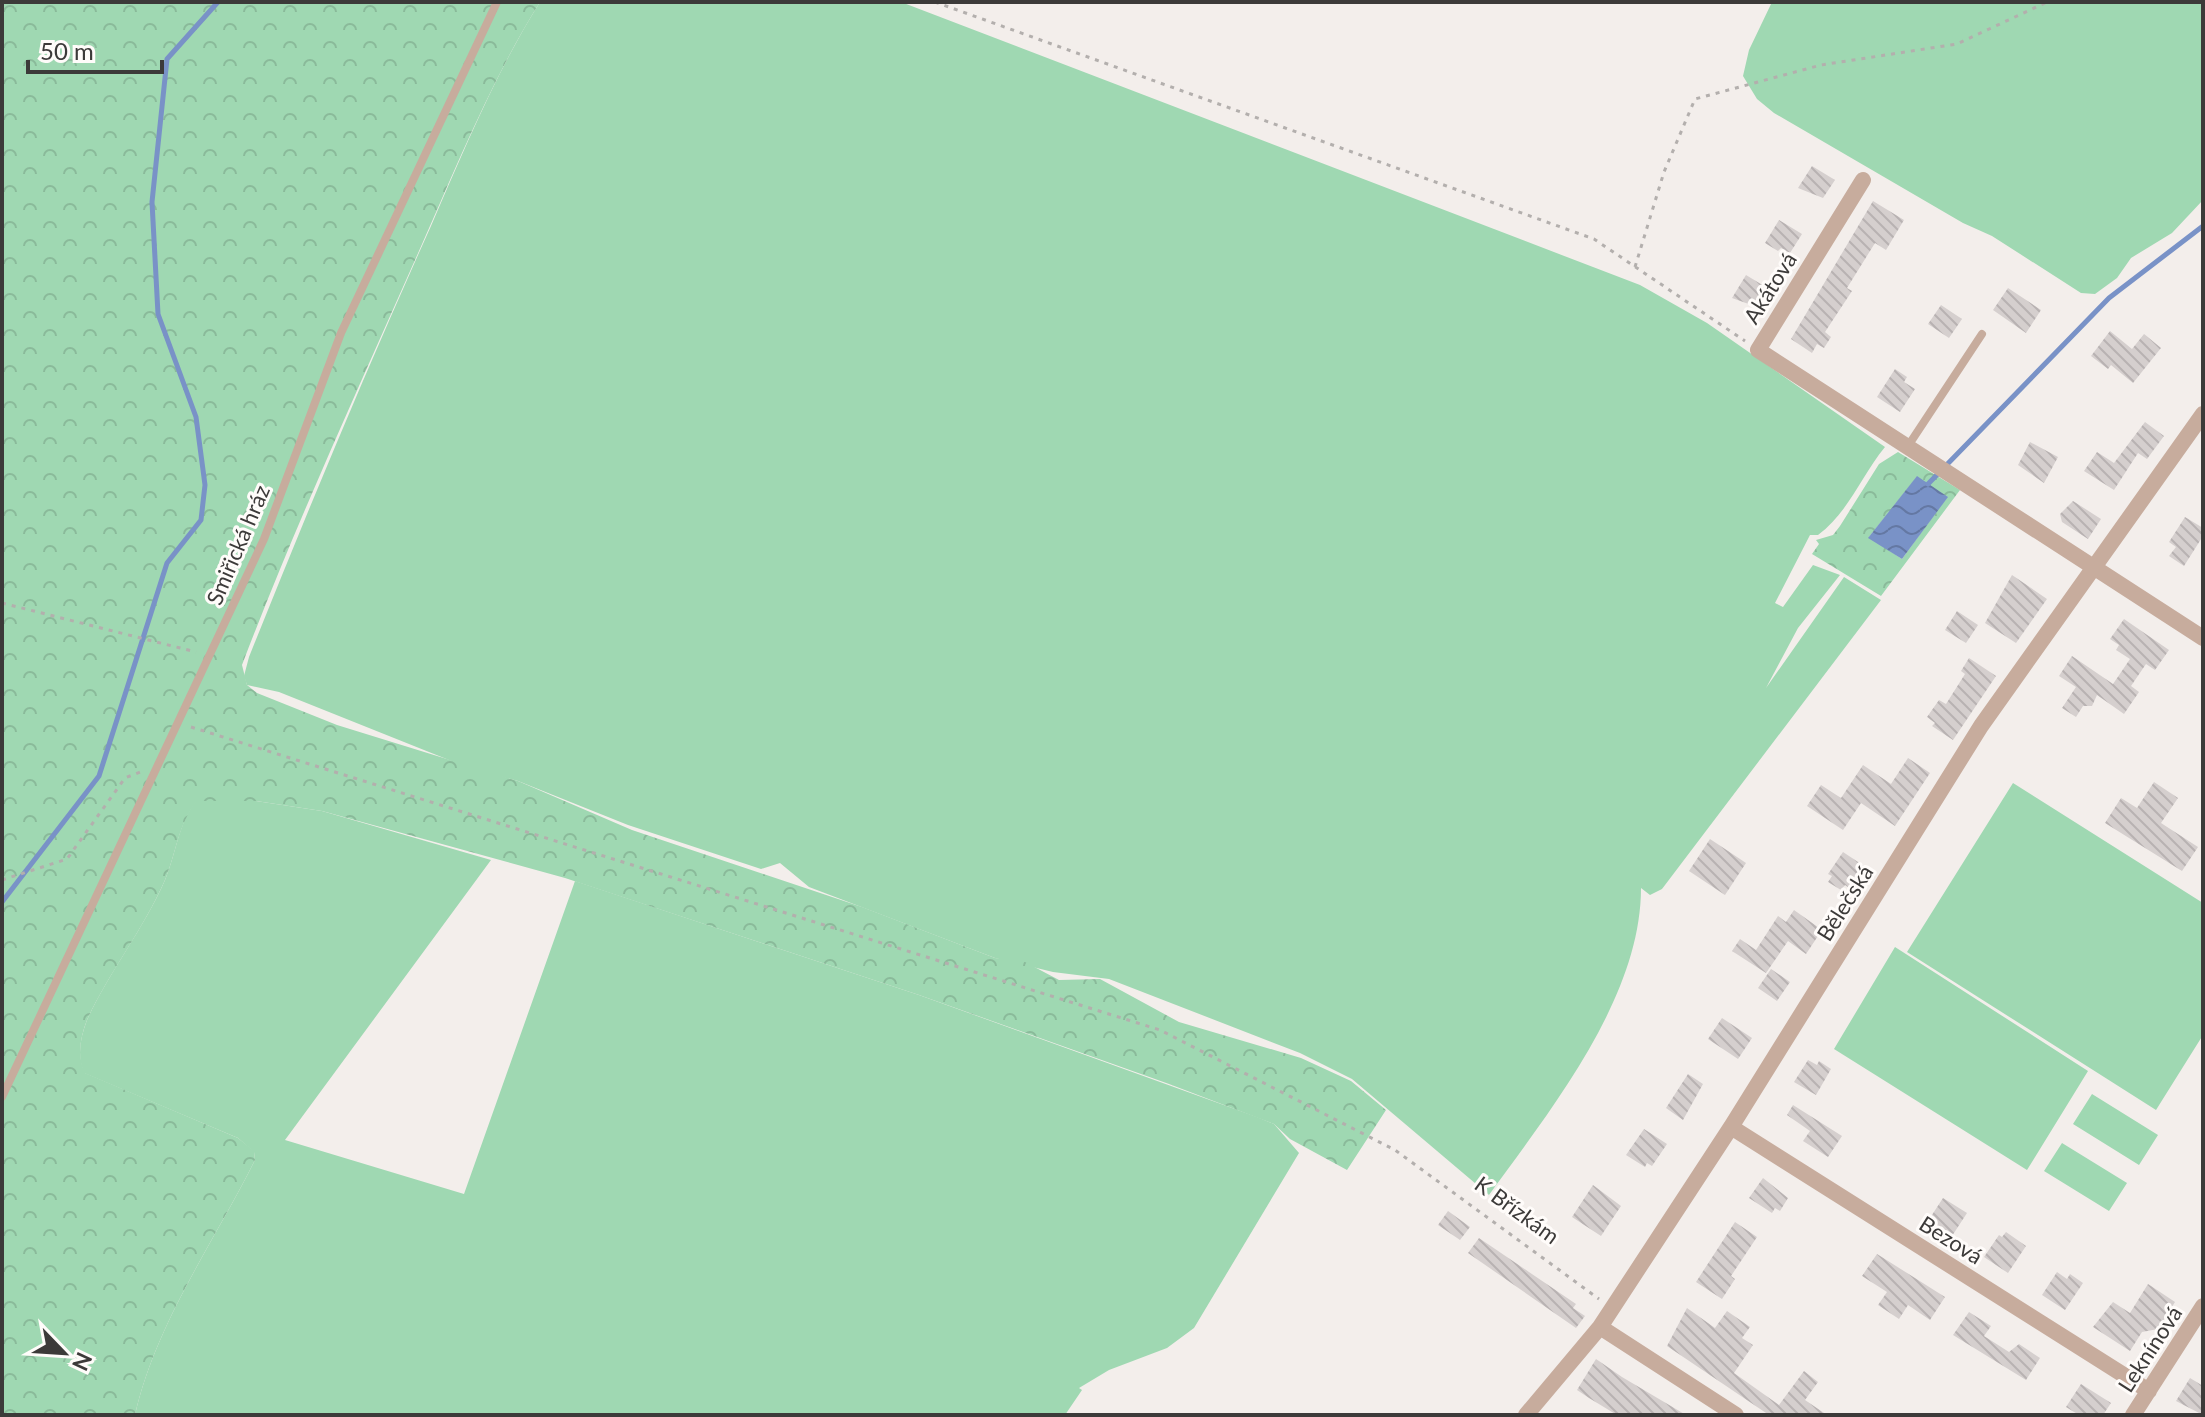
<svg xmlns="http://www.w3.org/2000/svg" width="2205" height="1417" viewBox="0 0 2205 1417" font-family="Lato,sans-serif">
	<defs>
		<pattern id="forest-crowns" width="20" height="18" patternUnits="userSpaceOnUse" patternTransform="scale(2)"><rect width="20" height="18" fill="#9fd8b2"/><path d="M2 6a3 3 0 1 1 6 0M12 15a3 3 0 1 1 6 0" fill="none" stroke="#8aba9a"/></pattern>
		<pattern id="water-waves" width="16" height="10" patternUnits="userSpaceOnUse" patternTransform="scale(2)"><rect width="16" height="10" fill="#7992c7"/><path d="M0 5q4-4 8 0t8 0" fill="none" stroke="#6478a3"/></pattern>
		<pattern id="building-back-hatch" width="6" height="6" patternUnits="userSpaceOnUse" patternTransform="scale(2)"><rect width="6" height="6" fill="#d5cfce"/><path d="M-1 5l2 2M0 0l6 6M5-1l2 2" fill="none" stroke="#b8b2b2"/></pattern>
	</defs>
	<rect width="100%" height="100%" fill="#f3eeeb"/>
	<path fill="#9fd8b2" d="M540,2H901L1640,285L1707,323L1885,447C1861,476 1849,512 1818,535H1810L1775,603L1783,607L1813,565L1840,575L1798,628L1766,688L1844,577L1881,600L1662,889L1650,895L1641,888C1641,998 1551,1109 1489,1195L1352,1079L1300,1053L1109,979L1053,972L995,958L809,887L780,863L761,869L628,825L518,781L469,768L279,692L247,685L244,676L249,657C307,512 367,368 431,226C464,150 496,72 540,2Z
		M1772,2H2203V200L2172,233L2131,258L2117,278L2095,294L2081,293L1992,236L1963,223L1774,113L1757,99L1743,76L1749,50Z
		M2013,783L2203,903V1035L2156,1110L1907,952Z
		M196,801H256L322,811L491,860L285,1140L464,1194L575,881L919,995L1257,1117L1274,1124L1299,1153L1194,1328L1167,1348L1109,1370L1079,1388L1082,1390L1065,1415H135C156,1323 213,1244 255,1160L254,1152L238,1138L84,1073C77,1056 80,1038 87,1020C109,972 143,930 165,880C176,854 178,824 196,801Z
		M1895,947L2088,1071L2027,1170L1834,1049Z
		M2092,1094L2158,1135L2139,1165L2073,1124Z
		M2062,1143L2127,1183L2109,1211L2044,1171Z"/>
	<path fill="url(#forest-crowns)" fill-rule="evenodd" d="M2,2H540C488,85 451,180 411,269C353,400 293,531 242,665L247,685L257,693L337,725L518,781L632,830L862,907L995,958L1025,962L1059,980L1100,979L1179,1022L1301,1058L1351,1081L1386,1110L1347,1170L1290,1139L1274,1124L1169,1084L919,995L565,878L322,811L256,801H197C178,824 176,854 165,880C143,930 108,974 87,1020C80,1038 77,1056 85,1073L238,1138L254,1151L255,1160C213,1244 156,1323 135,1415H2Z
		M1898,452L1960,490L1881,596L1812,554L1819,544L1816,540L1833,535L1840,526L1879,464ZM1917,477L1947,497L1902,559L1869,537Z"/>
	<path fill="url(#water-waves)" d="M1917,476L1948,497L1902,559L1868,538Z"/>
	<g fill="none" stroke-linecap="round" stroke-linejoin="round">
		<path stroke="#7992c7" stroke-width="5" d="M1928,484L2109,298L2203,226
			M2,902L99,776L167,563L201,520L205,485L196,417L158,314L152,202L167,59L218,2"/>
	</g>
	<path fill="url(#building-back-hatch)" d="M1812,166L1835,180L1823,198L1798,188Z
		M1873,201L1904,220L1886,250L1875,243L1847,288L1852,291L1825,332L1831,337L1824,348L1817,344L1812,353L1791,339Z
		M1779,220L1802,234L1790,253L1781,248L1778,251L1765,243Z
		M1746,275L1769,289L1757,307L1732,298Z
		M2008,288L2041,310L2026,333L1993,310Z
		M1941,305L1962,319L1949,338L1928,324Z
		M2110,331L2132,349L2144,334L2161,348L2133,383L2111,365L2108,369L2091,356Z
		M1895,369L1907,377L1904,382L1915,389L1900,412L1877,397Z
		M2145,422L2164,436L2147,459L2138,453L2114,490L2084,471L2097,452L2114,463Z
		M2030,442L2058,457L2044,483L2018,465Z
		M2073,501L2101,519L2088,539L2062,522L2060,514Z
		M2185,517L2203,528V536L2184,566L2169,556L2176,547L2169,542Z
		M2012,575L2047,599L2016,643L1985,623Z
		M1957,611L1978,625L1966,643L1945,630Z
		M2124,619L2169,650L2155,670L2146,664L2131,686L2139,692L2124,714L2097,695L2092,706H2083L2076,717L2062,708L2076,687L2059,676L2072,656L2113,684L2130,659L2116,650L2119,645L2110,639Z
		M1969,658L1996,676L1953,740L1932,726L1935,723L1927,717L1939,700L1946,704L1965,674L1961,671Z
		M1908,758L1930,773L1895,826L1861,803L1843,830L1807,806L1821,785L1841,798L1863,765L1891,784Z
		M2154,782L2178,798L2161,823L2198,847L2182,871L2105,823L2121,798L2137,808Z
		M1710,839L1746,863L1725,895L1689,871Z
		M1843,852L1867,868L1852,890L1845,885L1841,890L1828,882L1832,876L1828,874Z
		M1794,910L1822,930L1806,954L1788,941L1766,973L1732,951L1740,939L1756,950L1778,916L1786,922Z
		M1771,969L1790,982L1777,1001L1758,988Z
		M1722,1018L1752,1038L1738,1059L1708,1039Z
		M1808,1060L1817,1065L1819,1061L1831,1069L1816,1095L1794,1082Z
		M1688,1074L1703,1084L1683,1120L1666,1108Z
		M1793,1105L1842,1136L1828,1157L1803,1141L1810,1131L1787,1115Z
		M1644,1129L1667,1144L1652,1166L1647,1163L1645,1167L1626,1155Z
		M1763,1178L1788,1198L1780,1211L1775,1208L1772,1213L1749,1198Z
		M1593,1185L1621,1206L1601,1236L1572,1217Z
		M1943,1198L1967,1213L1952,1236L1928,1221Z
		M1448,1211L1470,1227L1460,1240L1438,1225Z
		M1735,1222L1757,1237L1731,1276L1735,1279L1722,1299L1696,1282Z
		M2006,1232L2026,1246L2008,1273L1984,1257L1999,1235L2002,1237Z
		M1479,1238L1576,1304L1573,1308L1585,1316L1576,1328L1468,1253Z
		M1877,1254L1945,1297L1930,1320L1908,1305L1899,1319L1878,1305L1887,1292L1862,1276Z
		M2057,1272L2067,1279L2070,1274L2083,1283L2065,1310L2042,1295Z
		M2148,1284L2175,1302L2158,1329L2142,1332L2130,1351L2093,1327L2113,1302L2130,1313Z
		M1687,1308L1715,1328L1727,1311L1750,1327L1742,1338L1753,1345L1734,1373L1779,1405L1804,1371L1818,1382L1805,1400L1827,1415H1769L1667,1346Z
		M1969,1312L1991,1326L1984,1336L2009,1352L2019,1344L2040,1358L2026,1380L1953,1335Z
		M1596,1359L1622,1377L1686,1415H1617L1589,1398L1577,1390Z
		M2190,1378L2203,1386V1415L2176,1401Z
		M2081,1384L2111,1403L2103,1415H2079L2066,1407Z"/>
	<g fill="none" stroke-linecap="round" stroke-linejoin="round">
		<path stroke="#b3afad" stroke-width="3" stroke-dasharray="4 6" stroke-linecap="butt" d="M935,2L1594,239L1745,341
			M1635,267L1664,172L1695,99L1821,65L1957,44L2047,2
			M2,603L196,652
			M191,727L1160,1030L1395,1150L1599,1299
			M2,880L67,859L125,778L140,772"/>
		<path stroke="#c7ac9d" stroke-width="8" d="M1908,446L1982,334
			M2,1097L264,539L341,333L497,2"/>
		<path stroke="#c7ac9d" stroke-width="16" d="M1863,180L1758,350L2203,638
			M1731,1127L2149,1391
			M1600,1327L1736,1415
			M1526,1415L1600,1327L1731,1127L1981,726L2203,414
			M2133,1415L2203,1306"/>
	</g>
	<g text-anchor="middle" stroke-width="6" stroke-linejoin="round" paint-order="stroke">
		<g font-size="22" fill="#3c3a39" stroke="#fffcfa">
			<text transform="translate(1770 288) rotate(-58)" y="8">Akátová</text>
			<text transform="translate(238 545) rotate(-67)" y="8">Smiřická hráz</text>
			<text transform="translate(1845 903) rotate(-58)" y="8">Bělečská</text>
			<text transform="translate(1517 1210) rotate(36)" y="8">K Břízkám</text>
			<text transform="translate(1951 1240) rotate(32)" y="8">Bezová</text>
			<text transform="translate(2150 1349) rotate(-57)" y="8">Leknínová</text>
		</g>
	</g>
	<rect width="2205" height="1417" fill="none" stroke="#3c3a39" stroke-width="8"/>
	<g transform="translate(64 1353) rotate(115)" stroke="#fffcfa" stroke-width="6" paint-order="stroke">
	<path d="M0-6L14 30L0 20L-14 30Z" fill="#3c3a39"/>
	<text y="-12" font-size="22" font-weight="bold" text-anchor="middle" fill="#3c3a39">N</text>
	</g>
	<path d="M28 60v12h134v-12" fill="none" stroke="#3c3a39" stroke-width="4"/>
	<text x="40" y="60" font-size="24" fill="#3c3a39" stroke="#fffcfa" stroke-width="6" paint-order="stroke">50 m</text>
</svg>
